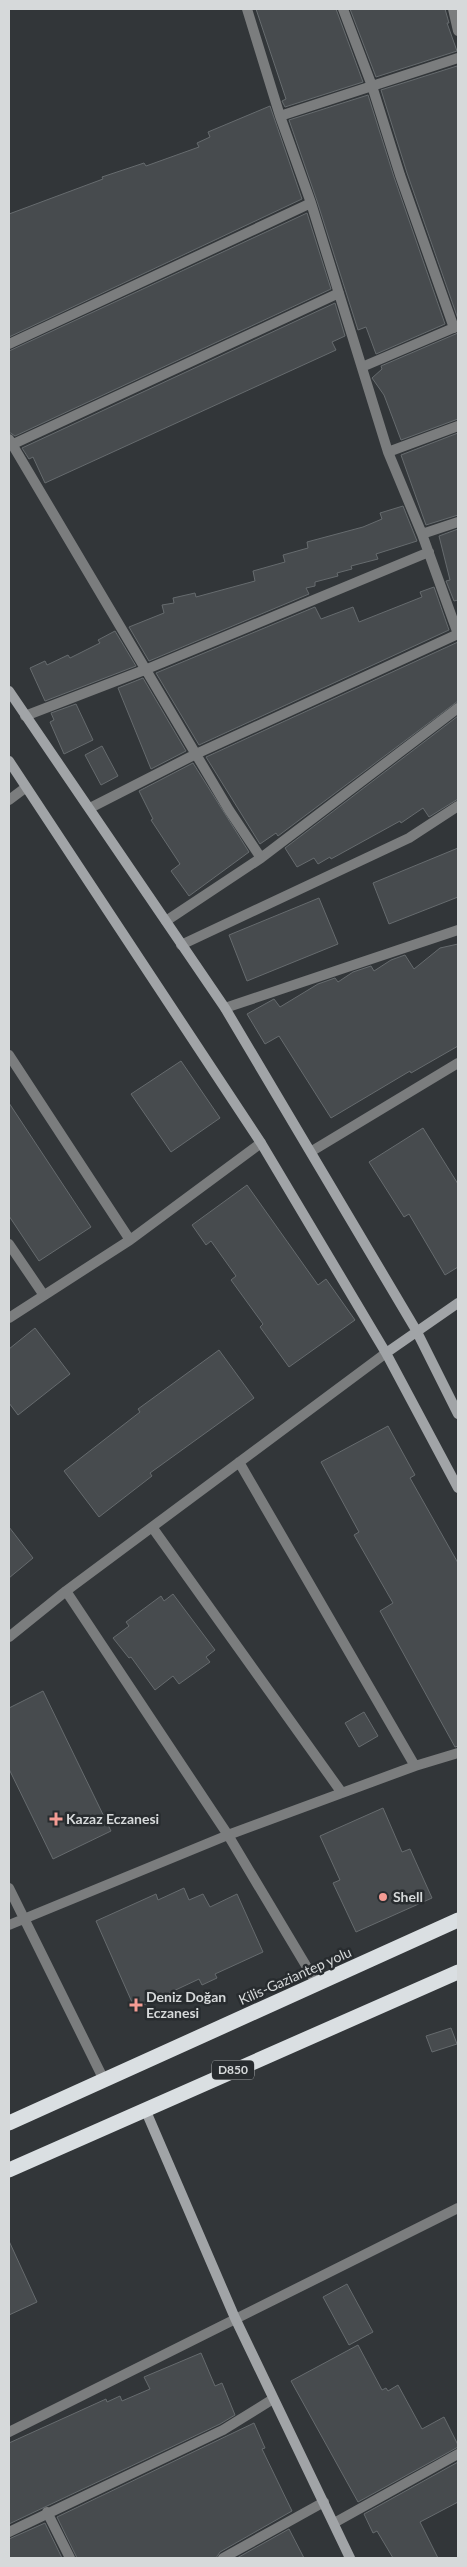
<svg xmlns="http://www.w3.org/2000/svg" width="467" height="2567" viewBox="0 0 467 2567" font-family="Lato,sans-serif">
	<rect width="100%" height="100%" fill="#323639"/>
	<path fill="#474b4e" stroke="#666b6e" d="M256,9H336L363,82L285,107L282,101L286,99Z
		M350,9H445L449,23H447L457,51L376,77Z
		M457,66L458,70V319L407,173L381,90Z
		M368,95L394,177L445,324L376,354L366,327L358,330L317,201L289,120Z
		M270,106L302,199L9,337V214L103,179L102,177L144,163L146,166L199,147L197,143L210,137L208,132Z
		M307,213L331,289L15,436L9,432V351Z
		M335,303L345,336L332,342L336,350L45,483L33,457L29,459L22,448Z
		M458,333V419L401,440L384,395L372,378L382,369L381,366Z
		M458,433V515L426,525L401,455Z
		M403,506L417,541L376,554L378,559L351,566L352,569L337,573L338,576L315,582V586L306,588L309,594L149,661L129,627L164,613L162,605L174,603L173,598L195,593L196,597L255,581L253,571L285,562L283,555L308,548L307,542L363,527L382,519L380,513Z
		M458,529V600L454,601L446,581L450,580L439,536Z
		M434,587L449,630L199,745L156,673L315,607L321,619L353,607L359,622L422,597L420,592Z
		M115,631L136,666L45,701L30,668L45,661L47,665L68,655L70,658L100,643L98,640Z
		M458,642V701L278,836L276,833L260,844L206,757Z
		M143,678L186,751L151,769L118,688Z
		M76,704L93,740L64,754L50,722L54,720L51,713Z
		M458,716V799L429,817L423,808L401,823L400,821L331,859L330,857L318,864L314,858L297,867L285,848Z
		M102,746L118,776L101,785L85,755Z
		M193,763L249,852L189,896L171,871L180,864L151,820L153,819L139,791Z
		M458,848V897L389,924L373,883Z
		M319,898L338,944L247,981L229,935Z
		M458,944V1046L411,1073L410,1071L331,1118L279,1036L265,1044L247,1014L274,999L280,1007L318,984L335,978L338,982L353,972L371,966L374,971L391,960L405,955L414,969L440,948Z
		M181,1061L220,1118L171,1152L131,1094Z
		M9,1103L91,1227L39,1261L9,1216Z
		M423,1128L458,1184V1267L445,1275L409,1214L404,1217L369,1162Z
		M247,1185L318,1285L326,1279L355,1320L289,1367L260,1327L263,1324L231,1280L236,1276L211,1241L206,1245L192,1225Z
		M35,1328L70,1374L18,1415L9,1403V1349Z
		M219,1350L254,1398L150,1473L152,1476L99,1517L64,1471L140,1412L138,1409Z
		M388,1426L415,1475L410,1478L458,1563V1746L455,1747L380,1611L393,1603L354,1535L359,1532L321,1462Z
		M9,1527L33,1558L9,1578Z
		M173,1594L215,1650L206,1657L210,1662L179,1684L173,1676L155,1690L131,1657L129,1658L113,1638L129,1626L126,1622L161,1596L164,1601Z
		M43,1691L111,1831L53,1859L9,1769V1708Z
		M364,1712L378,1736L359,1747L345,1723Z
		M383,1808L402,1852L410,1849L432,1898L356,1932L333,1883L340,1880L320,1836Z
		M184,1888L189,1900L203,1894L210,1907L237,1894L263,1952L215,1974L217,1978L202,1985L199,1979L135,2009L96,1921L156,1894L158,1900Z
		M451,2028L457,2044L432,2052L426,2036Z
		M9,2241L37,2302L9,2315Z
		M347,2284L373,2332L349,2345L323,2297Z
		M358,2345L382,2390L386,2388L388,2391L398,2385L422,2429L444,2417L458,2445V2447L358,2502L291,2381Z
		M201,2353L215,2386L222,2383L235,2415L220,2424L9,2524V2443L106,2399L107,2402L120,2396L122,2401L150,2389L144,2377Z
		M254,2423L265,2448L262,2449L292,2511L220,2552L216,2558H77L57,2517Z
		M458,2462V2502L420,2522L438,2558H393L377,2531L373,2533L364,2514Z
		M45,2523L62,2558H9V2539Z
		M289,2529L304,2558H237Z"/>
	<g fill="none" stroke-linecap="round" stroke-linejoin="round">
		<path stroke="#7b7d7e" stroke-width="10" d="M247,9L280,116L311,203L388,452L422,534L458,634
			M343,9L372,86L400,175L454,328
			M453,9L458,31
			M280,116L458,58
			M9,344L311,203
			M362,367L458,326
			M9,439L229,810L261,858
			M9,446L339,293
			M388,452L458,426
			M422,534L458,522
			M25,716L147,669L429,552
			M9,800L25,788
			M90,808L196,754L458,634
			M166,921L261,858L458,708
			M181,945L409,838L458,806
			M225,1008L458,930
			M9,1055L130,1240
			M312,1151L458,1063
			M9,1244L43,1294
			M9,1318L130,1240L261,1143
			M239,1462L415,1766
			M152,1527L342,1793
			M66,1591L228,1835L317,1984
			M9,1637L66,1591L386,1353
			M9,1888L104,2080
			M9,1925L228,1835L415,1766L458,1753
			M9,2432L458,2208
			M47,2512L70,2558
			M334,2523L458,2454
			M9,2532L223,2430L273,2399
			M223,2558L324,2502"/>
		<path stroke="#a1a4a7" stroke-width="10" d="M9,691L225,1008L416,1330L458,1414
			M9,761L261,1143L386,1353L458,1488
			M386,1353L458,1303
			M145,2109L235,2318L350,2558"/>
		<path stroke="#dadfe2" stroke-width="15" d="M9,2123L458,1920
			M9,2170L458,1972"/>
	</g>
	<g fill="#f59c94" stroke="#282c2f" stroke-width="2">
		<path d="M53.5 1811.5h5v5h5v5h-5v5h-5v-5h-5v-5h5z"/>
		<circle cx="383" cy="1897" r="5"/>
		<path d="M133.5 1997.5h5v5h5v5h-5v5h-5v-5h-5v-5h5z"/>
	</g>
	<g text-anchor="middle" stroke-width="5" stroke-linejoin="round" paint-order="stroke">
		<rect fill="#282c2f" stroke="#a2a5a7" stroke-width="1" x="212" y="2060.5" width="42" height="19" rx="4"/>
		<g font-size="12" font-weight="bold" fill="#d6d9da">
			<text x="233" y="2074">D850</text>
		</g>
		<g font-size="14" font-weight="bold" fill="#d6d9da" stroke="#282c2f" text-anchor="start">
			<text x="66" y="1824">Kazaz Eczanesi</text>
			<text x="393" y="1902">Shell</text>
			<text x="146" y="2002">Deniz Doğan<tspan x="146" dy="16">Eczanesi</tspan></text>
		</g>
		<g font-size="14" fill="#d6d9da" stroke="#282c2f">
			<text transform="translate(295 1976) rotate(-24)" y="5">Kilis-Gaziantep yolu</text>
		</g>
	</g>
	<rect width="467" height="2567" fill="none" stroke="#d6d9da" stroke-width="20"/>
</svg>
